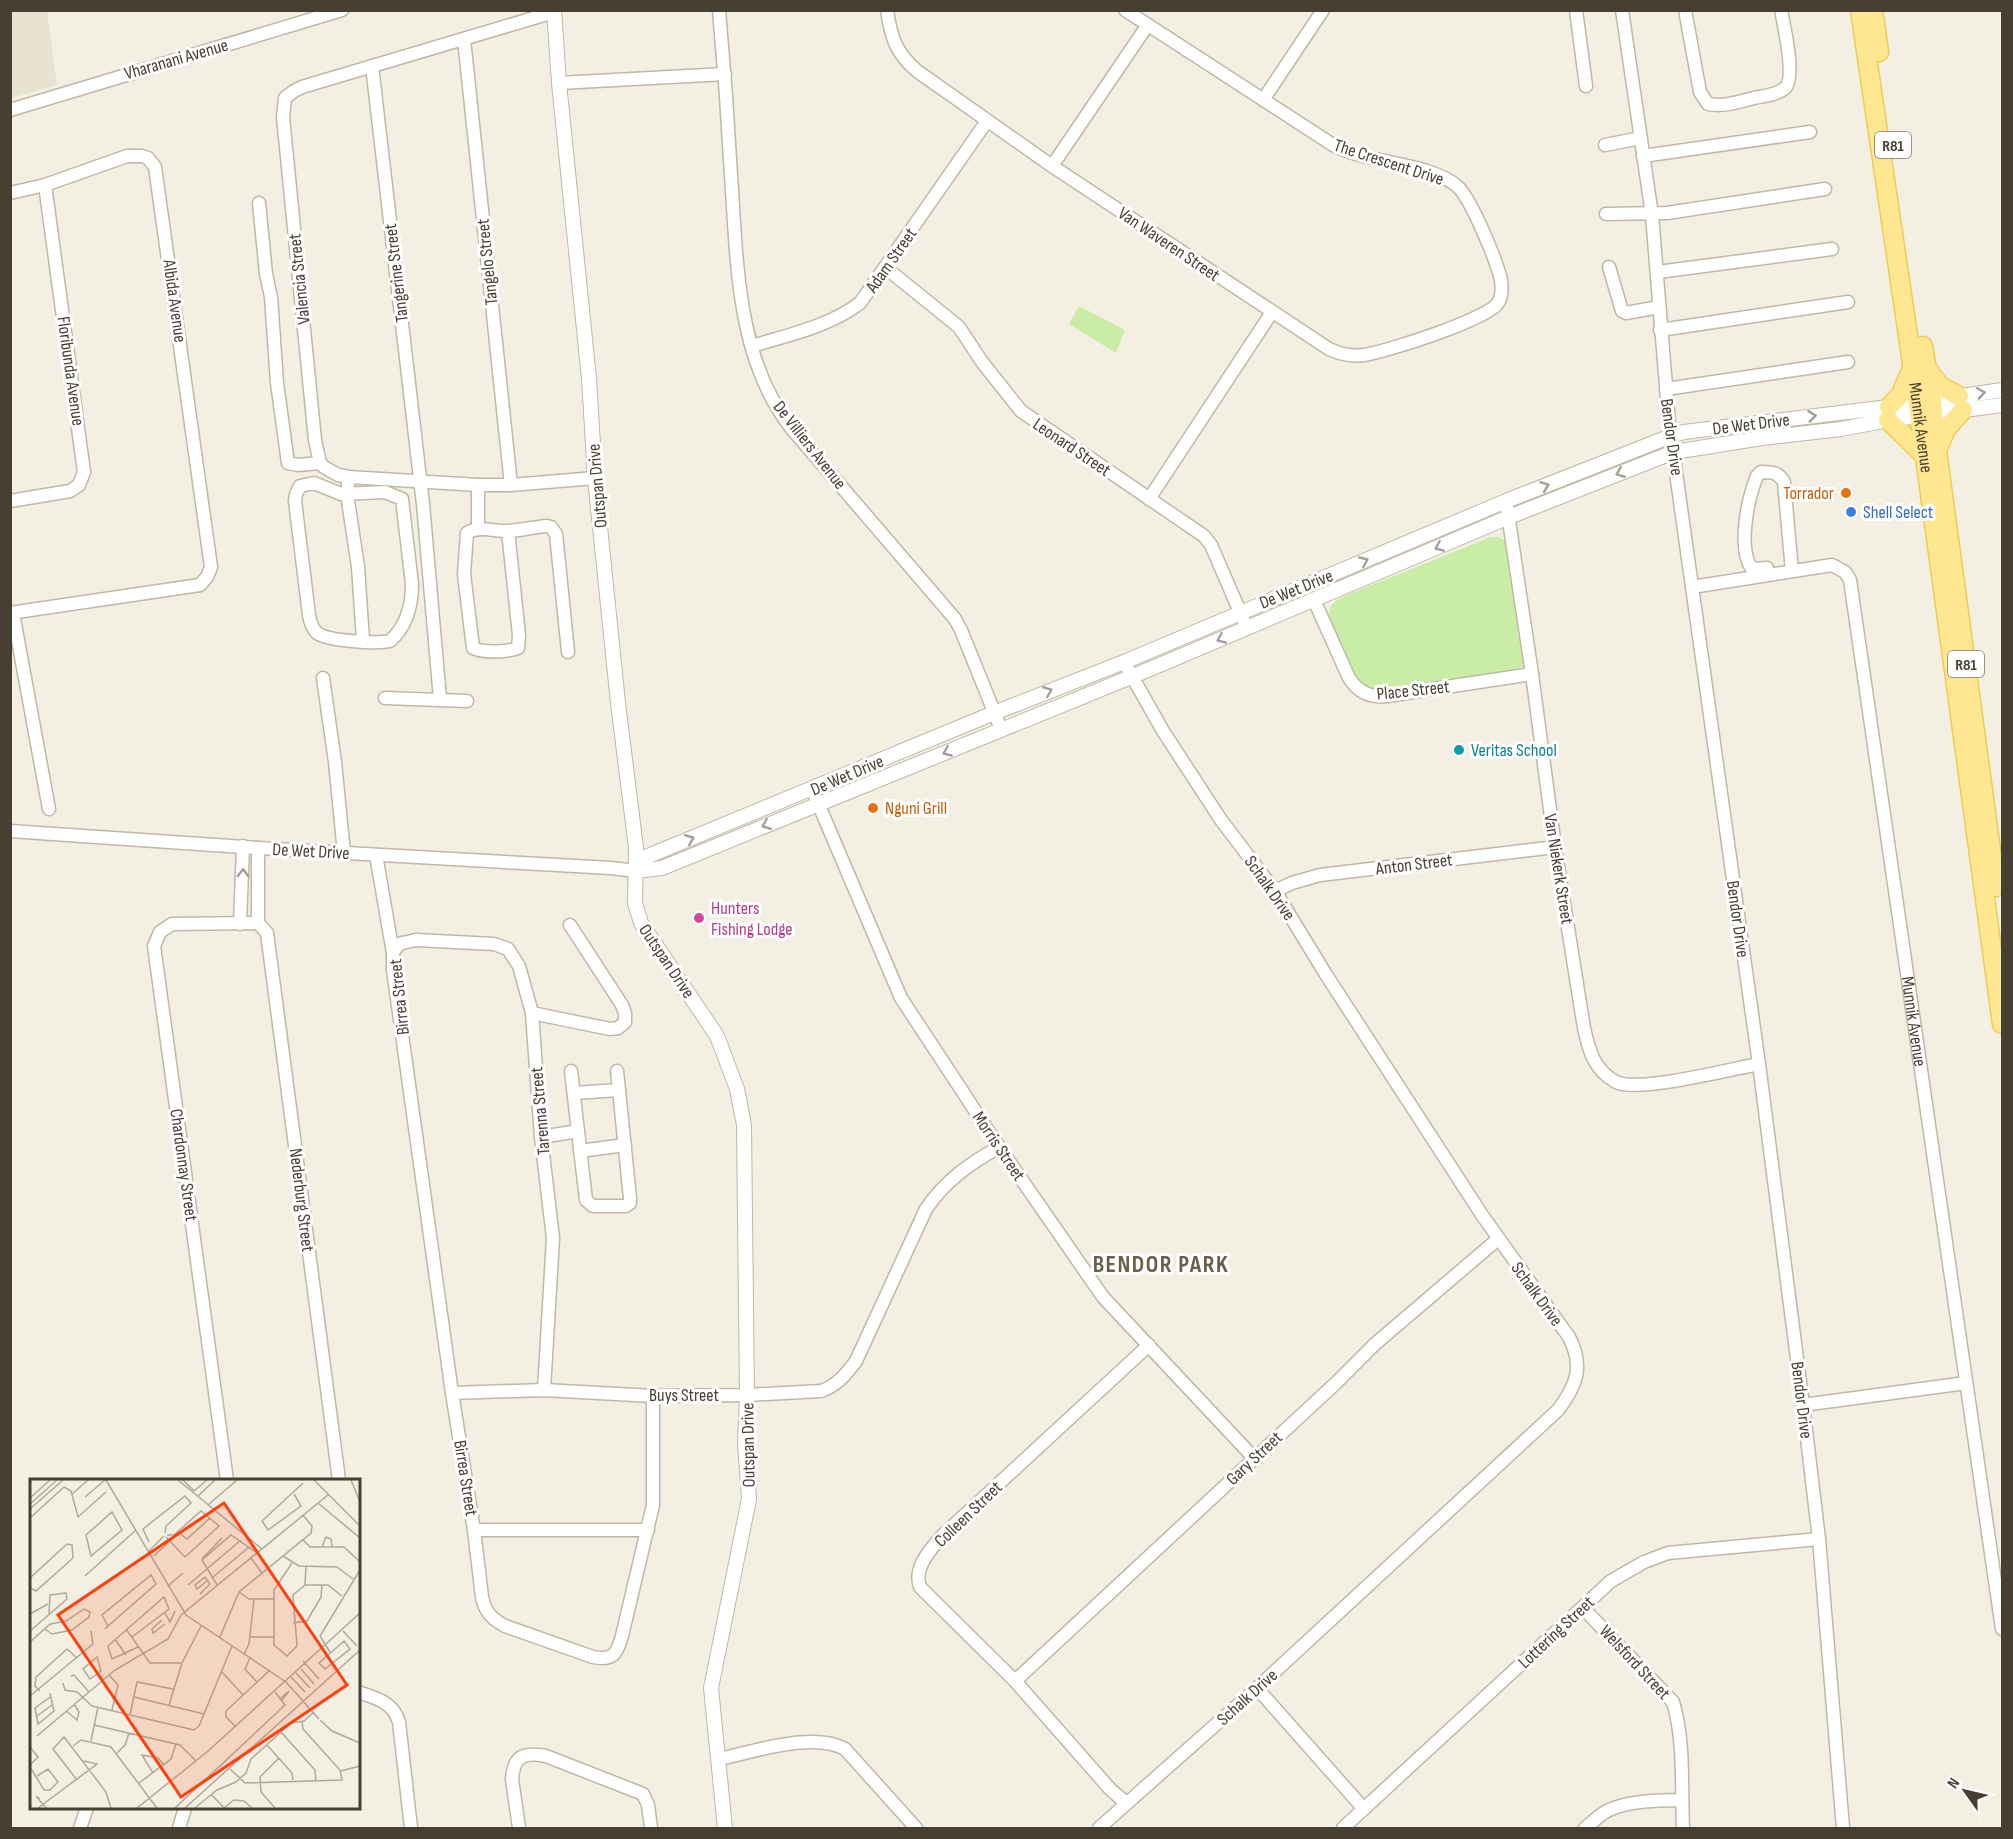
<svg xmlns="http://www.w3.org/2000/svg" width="2013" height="1839" viewBox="0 0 2013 1839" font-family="'Sofia Sans Condensed',sans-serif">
	<rect width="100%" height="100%" fill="#f3efe2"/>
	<path fill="#e8e2d0" d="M11,10L47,11L57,85L11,98Z"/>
	<path fill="#c9eda6" d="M1079,306L1125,330L1116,353L1069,324Z
		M1491,537H1499L1507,542L1526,660L1522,667L1513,672L1382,691C1376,690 1368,690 1363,686C1354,679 1328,624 1329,613C1330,604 1337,600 1344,596Z"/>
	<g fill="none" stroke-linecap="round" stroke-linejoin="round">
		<g stroke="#c0b8a4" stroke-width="15">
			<g id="minor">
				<path d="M719,10C724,65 728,120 731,175C737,260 736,359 792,429L955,619L961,630L1001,729"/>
				<path d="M887,10C891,38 896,53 917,71L1052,166L1329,349C1340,354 1351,357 1364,355C1386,352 1488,319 1498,303C1502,297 1502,287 1501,280C1497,262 1471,198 1457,186C1428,162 1368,164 1333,145L1125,10"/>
				<path d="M1576,10L1586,86"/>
				<path d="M1622,10L1652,215L1669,423L1759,1064L1803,1405L1819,1539L1843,1828"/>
				<path d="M1685,10L1700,92L1708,104C1724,107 1738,102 1754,98C1764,96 1777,95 1785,88C1796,78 1784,26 1781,10"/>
				<path d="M554,12L302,87L294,91L285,98L283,117L315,440L320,463L324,467L338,475L349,477L478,485H511L595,478"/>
				<path d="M464,39L511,485"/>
				<path d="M372,66L423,504L440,699"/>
				<path d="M559,83L725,74"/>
				<path d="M1263,100L1323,10"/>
				<path d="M10,110L342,10"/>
				<path d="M1605,145L1641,138"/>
				<path d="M1643,156L1810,132"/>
				<path d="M1052,166L1147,26"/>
				<path d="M10,193L45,185L127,156H142L148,158L155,167L211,567L207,577L200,585L10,613"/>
				<path d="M259,203L266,274L271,297L277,383L288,463L298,465L320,463"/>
				<path d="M1606,214L1667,213L1825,189"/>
				<path d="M1609,267L1622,311L1626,313L1659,307"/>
				<path d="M886,268L959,327L982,362L1021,411L1204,536L1211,545L1247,628"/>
				<path d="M1658,272L1832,249"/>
				<path d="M1660,330L1848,302"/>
				<path d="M752,346C788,335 830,326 860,303L987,121"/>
				<path d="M1666,389L1848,362"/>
				<path d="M349,477L347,494L358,567L363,640"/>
				<path d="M314,483L341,494L385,492L402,499L412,584C412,606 407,626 390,641C376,644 328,641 317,633C312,628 310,622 309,615L295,501L296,494L300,486Z"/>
				<path d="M478,485V529"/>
				<path d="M1149,499L1272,312"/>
				<path d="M10,501L70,491L79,485L84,472L45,185"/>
				<path d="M1506,501L1532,674L1555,847L1584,1028C1589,1051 1594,1070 1616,1082C1639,1093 1731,1069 1759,1064"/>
				<path d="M508,531L519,635L518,648C508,652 483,653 473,648L464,574L467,533C478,525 496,532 509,531C522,530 534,527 547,526L551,527L556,534L568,652"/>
				<path d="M1767,568L1752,569C1737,548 1748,498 1757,476L1761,472C1772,472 1778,472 1784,482L1792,571"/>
				<path id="s1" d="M1692,587L1832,565L1845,572L1850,580L2002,1629"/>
				<path d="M1314,600L1349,678C1358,692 1371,698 1387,696L1532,674"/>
				<path d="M13,613L49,809"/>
				<path d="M323,678L335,762L344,853"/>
				<path d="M385,698L467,701"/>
				<path d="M812,789L901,998L999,1147L1103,1297L1254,1458"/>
				<path d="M10,831L258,848L611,868L636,871"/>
				<path d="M376,855L393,953"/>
				<path d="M1275,891L1292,883L1320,875L1555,847"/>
				<path d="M258,923V848"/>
				<path d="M240,924L243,846"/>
				<path d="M532,1013L610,1029L618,1028L625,1022V1013L622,1005L570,925"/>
				<path d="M571,1071L586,1200L593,1206H626L630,1203V1198L617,1071"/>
				<path d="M574,1093L619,1090"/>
				<path d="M541,1137L578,1131"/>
				<path d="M580,1151L625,1145"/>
				<path d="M544,1390L553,1238L541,1137L532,1013L519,966L508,949L494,944L416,940L402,943L397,946L393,953V970L452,1393L474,1530L482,1597C485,1612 492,1619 505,1626L593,1657C613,1661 617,1654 622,1636L653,1505V1396"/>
				<path d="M452,1393L544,1390L653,1396L747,1395L821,1391C838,1385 845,1375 856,1361L926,1209C945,1181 969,1164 999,1147"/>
				<path d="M1803,1405L1966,1383"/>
				<path d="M227,1480L154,946L160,932L172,924L258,923L267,933L339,1480"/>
				<path d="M474,1530H648"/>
				<path d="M1583,1608L1673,1702C1685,1742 1681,1787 1683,1828"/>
				<path d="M1015,1681L1337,1382L1375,1344L1498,1239"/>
				<path d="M1257,1688L1364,1809"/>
				<path d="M358,1692C376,1698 393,1702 399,1722L411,1828"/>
				<path d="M719,1759C753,1752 814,1731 845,1749L916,1828"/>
				<path d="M1126,1803L1110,1789L1015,1681L920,1587C913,1568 930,1550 942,1536L1149,1345"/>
				<path d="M80,1828L87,1808"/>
				<path d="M179,1828L185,1808"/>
				<path d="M519,1828L512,1779C514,1755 524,1752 546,1756L643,1794L648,1805L651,1828"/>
				<path d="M1099,1828L1257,1688L1558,1410C1577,1385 1584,1366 1569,1337L1482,1215L1325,973L1275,891L1221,820L1163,731L1124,662"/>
				<path d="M1343,1828L1611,1581L1644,1562L1668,1553L1819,1539"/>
				<path d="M1585,1828C1592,1823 1599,1815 1607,1811C1629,1800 1658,1801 1682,1800"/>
			</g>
		</g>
		<g stroke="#c0b8a4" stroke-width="16">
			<path id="tertiary" d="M554,10L559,83L589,379L595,478L618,703L636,848L635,903L641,923L717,1036L737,1089L744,1125L747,1395L745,1443L749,1499L711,1688L725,1828
				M636,861L994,713L1124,662L1506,501L1671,436L1684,432L1889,407L2002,390
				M636,871L662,868L1131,677L1509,517L1674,452L1762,438L1841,429L1888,420L2002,405"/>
		</g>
		<g stroke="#f1cb53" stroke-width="21">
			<g id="primary">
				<path id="s2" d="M1860,10L1915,383L2002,1024"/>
				<path d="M1873,10L1879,52"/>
				<path d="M1923,346L1932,400L1937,451L1996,887"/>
				<path d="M1928,370L1940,386L1959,396"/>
				<path d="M1889,407L1901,394L1912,368"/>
				<path d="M1888,420L1924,455"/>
				<path d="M1938,448L1946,429L1963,410"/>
			</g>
		</g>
		<use href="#minor" stroke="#fff" stroke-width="12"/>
		<use href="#tertiary" stroke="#fff" stroke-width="14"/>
		<use href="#primary" stroke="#ffe690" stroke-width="18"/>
	</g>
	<defs><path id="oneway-chevron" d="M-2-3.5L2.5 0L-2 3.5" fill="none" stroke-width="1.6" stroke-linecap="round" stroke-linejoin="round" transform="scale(1.5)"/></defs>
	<g stroke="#a29f98">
		<use href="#oneway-chevron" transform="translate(1981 393) rotate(-9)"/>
		<use href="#oneway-chevron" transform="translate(1812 416) rotate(-7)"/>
		<use href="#oneway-chevron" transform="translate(1620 473) rotate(158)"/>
		<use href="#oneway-chevron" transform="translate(1545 486) rotate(-21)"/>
		<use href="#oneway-chevron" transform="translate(1439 547) rotate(157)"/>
		<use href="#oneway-chevron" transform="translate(1364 561) rotate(-23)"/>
		<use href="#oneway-chevron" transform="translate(1221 639) rotate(157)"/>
		<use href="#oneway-chevron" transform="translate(1048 691) rotate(-22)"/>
		<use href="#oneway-chevron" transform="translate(947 752) rotate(157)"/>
		<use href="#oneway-chevron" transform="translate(766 825) rotate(158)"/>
		<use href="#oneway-chevron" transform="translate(690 839) rotate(-22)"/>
		<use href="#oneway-chevron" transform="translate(243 873) rotate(-89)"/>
	</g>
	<g fill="#e8710a" stroke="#fff" stroke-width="2">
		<circle cx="1846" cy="493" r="6"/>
		<circle cx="873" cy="808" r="6"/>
	</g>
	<circle fill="#3f7fe0" stroke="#fff" stroke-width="2" cx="1851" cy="512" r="6"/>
	<circle fill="#0f9aa8" stroke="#fff" stroke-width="2" cx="1459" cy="750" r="6"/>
	<circle fill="#d1479c" stroke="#fff" stroke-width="2" cx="699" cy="918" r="6"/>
	<g text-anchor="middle" stroke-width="6" stroke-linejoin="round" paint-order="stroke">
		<g fill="#fff" stroke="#7e7970" stroke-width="1.5">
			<rect x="1875" y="132" width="36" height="26" rx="4.5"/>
			<rect x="1948" y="651" width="36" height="26" rx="4.5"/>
		</g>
		<g font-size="16" font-weight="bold" fill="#463f32">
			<text x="1893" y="151">R81</text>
			<text x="1966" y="670">R81</text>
		</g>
		<g font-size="18" fill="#463f32" stroke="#fff">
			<text transform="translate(176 59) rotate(-16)" y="6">Vharanani Avenue</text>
			<text transform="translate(1389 162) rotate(18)" y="6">The Crescent Drive</text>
			<text transform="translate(1169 244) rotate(34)" y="6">Van Waveren Street</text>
			<text transform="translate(891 260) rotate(-55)" y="6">Adam Street</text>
			<text transform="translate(487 262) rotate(-96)" y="6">Tangelo Street</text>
			<text transform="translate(396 273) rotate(-97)" y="6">Tangerine Street</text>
			<text transform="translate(299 279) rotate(-96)" y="6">Valencia Street</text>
			<text transform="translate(175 301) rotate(82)" y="6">Albida Avenue</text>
			<text transform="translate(71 371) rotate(82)" y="6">Floribunda Avenue</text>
			<text transform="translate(1751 424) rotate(-7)" y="6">De Wet Drive</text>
			<text dy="6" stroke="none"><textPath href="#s2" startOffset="422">Munnik Avenue</textPath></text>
			<text transform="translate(1672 437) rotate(82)" y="6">Bendor Drive</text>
			<text transform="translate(810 445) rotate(52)" y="6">De Villiers Avenue</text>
			<text transform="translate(1072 447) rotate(34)" y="6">Leonard Street</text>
			<text transform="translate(597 486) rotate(-95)" y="6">Outspan Drive</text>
			<text transform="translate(1296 589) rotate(-22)" y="6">De Wet Drive</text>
			<text transform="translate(1413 690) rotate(-6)" y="6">Place Street</text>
			<text transform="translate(847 775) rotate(-23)" y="6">De Wet Drive</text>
			<text transform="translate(311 851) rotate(3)" y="6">De Wet Drive</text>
			<text transform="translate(1414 864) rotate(-7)" y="6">Anton Street</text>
			<text transform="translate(1559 869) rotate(81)" y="6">Van Niekerk Street</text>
			<text transform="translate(1270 888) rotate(55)" y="6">Schalk Drive</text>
			<text transform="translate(1738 919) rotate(82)" y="6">Bendor Drive</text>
			<text transform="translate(667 961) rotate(56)" y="6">Outspan Drive</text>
			<text transform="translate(399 997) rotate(-96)" y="6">Birrea Street</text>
			<text dy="6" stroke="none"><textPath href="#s1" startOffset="612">Munnik Avenue</textPath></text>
			<text transform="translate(540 1111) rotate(-95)" y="6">Tarenna Street</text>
			<text transform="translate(999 1146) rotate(56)" y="6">Morris Street</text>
			<text transform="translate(184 1165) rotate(82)" y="6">Chardonnay Street</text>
			<text transform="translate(302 1200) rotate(83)" y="6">Nederburg Street</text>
			<text transform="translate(1537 1294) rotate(54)" y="6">Schalk Drive</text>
			<text x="684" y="1401">Buys Street</text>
			<text transform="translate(1802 1400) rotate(83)" y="6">Bendor Drive</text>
			<text transform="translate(748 1445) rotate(-91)" y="6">Outspan Drive</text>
			<text transform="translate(1254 1458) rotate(-43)" y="6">Gary Street</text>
			<text transform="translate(466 1478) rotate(81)" y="6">Birrea Street</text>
			<text transform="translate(968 1514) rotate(-44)" y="6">Colleen Street</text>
			<text transform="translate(1556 1632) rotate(-43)" y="6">Lottering Street</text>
			<text transform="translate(1635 1662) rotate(47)" y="6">Welsford Street</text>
			<text transform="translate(1247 1697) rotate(-42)" y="6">Schalk Drive</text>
		</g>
		<g font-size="18" fill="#c56008" stroke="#fff" text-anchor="end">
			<text x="1834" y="499">Torrador</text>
			<text x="885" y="814" text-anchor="start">Nguni Grill</text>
		</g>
		<g font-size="18" fill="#366cbe" stroke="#fff" text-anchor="start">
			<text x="1863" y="518">Shell Select</text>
		</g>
		<g font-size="18" fill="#0d838f" stroke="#fff" text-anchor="start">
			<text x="1471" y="756">Veritas School</text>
		</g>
		<g font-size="18" fill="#b23c85" stroke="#fff" text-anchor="start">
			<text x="711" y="914">Hunters<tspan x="711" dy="21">Fishing Lodge</tspan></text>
		</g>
		<g font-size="24" font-weight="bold" letter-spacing="1.5" fill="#695e48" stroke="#fff">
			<text x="1161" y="1272">BENDOR PARK</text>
		</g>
	</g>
	<g transform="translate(30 1479)">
		<rect width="330" height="330" fill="#f3efe2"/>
		<path fill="none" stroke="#aea99c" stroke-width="1.5" d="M76,1L156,136L256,203L289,240M148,1L232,70M153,1L164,12L177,1M284,1L330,47M321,1L330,23M34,8L41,12L48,38L76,13M42,15L58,1M264,15L271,27L238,51L232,42L273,4M168,17L185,1M55,18L75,1M0,19L20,1M288,24L330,59M0,25L27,1M178,26L207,1M0,30L33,1M82,33L92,51L61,77L56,56ZM0,39L34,8M148,53L157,60L180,39M136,58L155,78L189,47L171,32L144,56H137M273,61L280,68H314L330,83M119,63L113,50L155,17L161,24L136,47L135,54M292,68L296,58L301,60L302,68M118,73L134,57M124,77L140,62M253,77L269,87L307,88L323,100M221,79L232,94M172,80L192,59M262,84L244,111V166L257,177L267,167L263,116L275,106H298L312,117M55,97L106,51M0,99L37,65L42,66L43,79L6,112L0,109M182,99L219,68M158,106L211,61M187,106L172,81L201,56L227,74M275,106L276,87M138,107L153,94M209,113L219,120H244M170,115L180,105L175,98L165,106L167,110L177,102M135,134L140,143L145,132M0,135L18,125M132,141L122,150L123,154L135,145M263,144L277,142L291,118L292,106M75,150L78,147L126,105L121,96L72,136L78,147M96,150L120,184H151M0,152L37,120L36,114L20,116L19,135M313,152L327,167M102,158L139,130L134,118L78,167L82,180L108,168M190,158L209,113L281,54L282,47L273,36M219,158H244M85,160L96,176M314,162L320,170L295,190L289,184ZM0,163L19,146L21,145L36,142L54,130L60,133L59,138L42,151L22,155L15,150M300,173L290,157L330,91M214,175L219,165L224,120M67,178L71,192L60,200L53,190ZM220,179L215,190L227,203M273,182L289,200M271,190L284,205M192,193L213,216M266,194L280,209M79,196L88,206L82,231M41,197L44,196L59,213M261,198L275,213M33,204L35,211L47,213L62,227L164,251L169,247L202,167M10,212L5,207L6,198L37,170L47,179M0,217L63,165L61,152M20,218L5,229L8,245L24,232L20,214M104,218L174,235M251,219L259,212L252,221M139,226L152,184L171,147M36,232L47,241L49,233L44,225M100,236L107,203L143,210M7,237L22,226M290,241L302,252L330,264M64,246L150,266L166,282M206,248L196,238V232L240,191M251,253L285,291L286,303M7,257L85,191L138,160L151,136L298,16M61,262L68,228M237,266L262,294L263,301M43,267L51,261L81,268L127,329M0,268L8,278L0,286M87,274L95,266L99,254M0,288L14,311M200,290L215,304L312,301L310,291L273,250L272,242M311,292L330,287M123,294L112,276L128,279L134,286M7,297L18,290L28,303L20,311H14M47,301L23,270L34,258L76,313L81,329M109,304L141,280L146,265M181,315L194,329M10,320L6,317L16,329M8,329L67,285L54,282M107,329L177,273L330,134M145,329L255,226L245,213M155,329L330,171M165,329L187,311L206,303L216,294L221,280L261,244L274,242L284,233M194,329L204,321L214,322L222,329M245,329L231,313L230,298L249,279"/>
		<path fill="#ff400e" fill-opacity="0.15" stroke="#ff400e" stroke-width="3" d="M194,24L317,206L151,318L28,136Z"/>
		<rect width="330" height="330" fill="none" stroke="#463f32" stroke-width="3"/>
	</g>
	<rect width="2013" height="1839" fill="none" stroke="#463f32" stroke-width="24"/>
	<g transform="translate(1965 1791) rotate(304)" stroke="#ffffff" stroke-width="4.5" paint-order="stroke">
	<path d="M0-4.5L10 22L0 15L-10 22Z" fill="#463f32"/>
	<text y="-9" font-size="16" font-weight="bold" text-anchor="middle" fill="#463f32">N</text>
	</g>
</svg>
